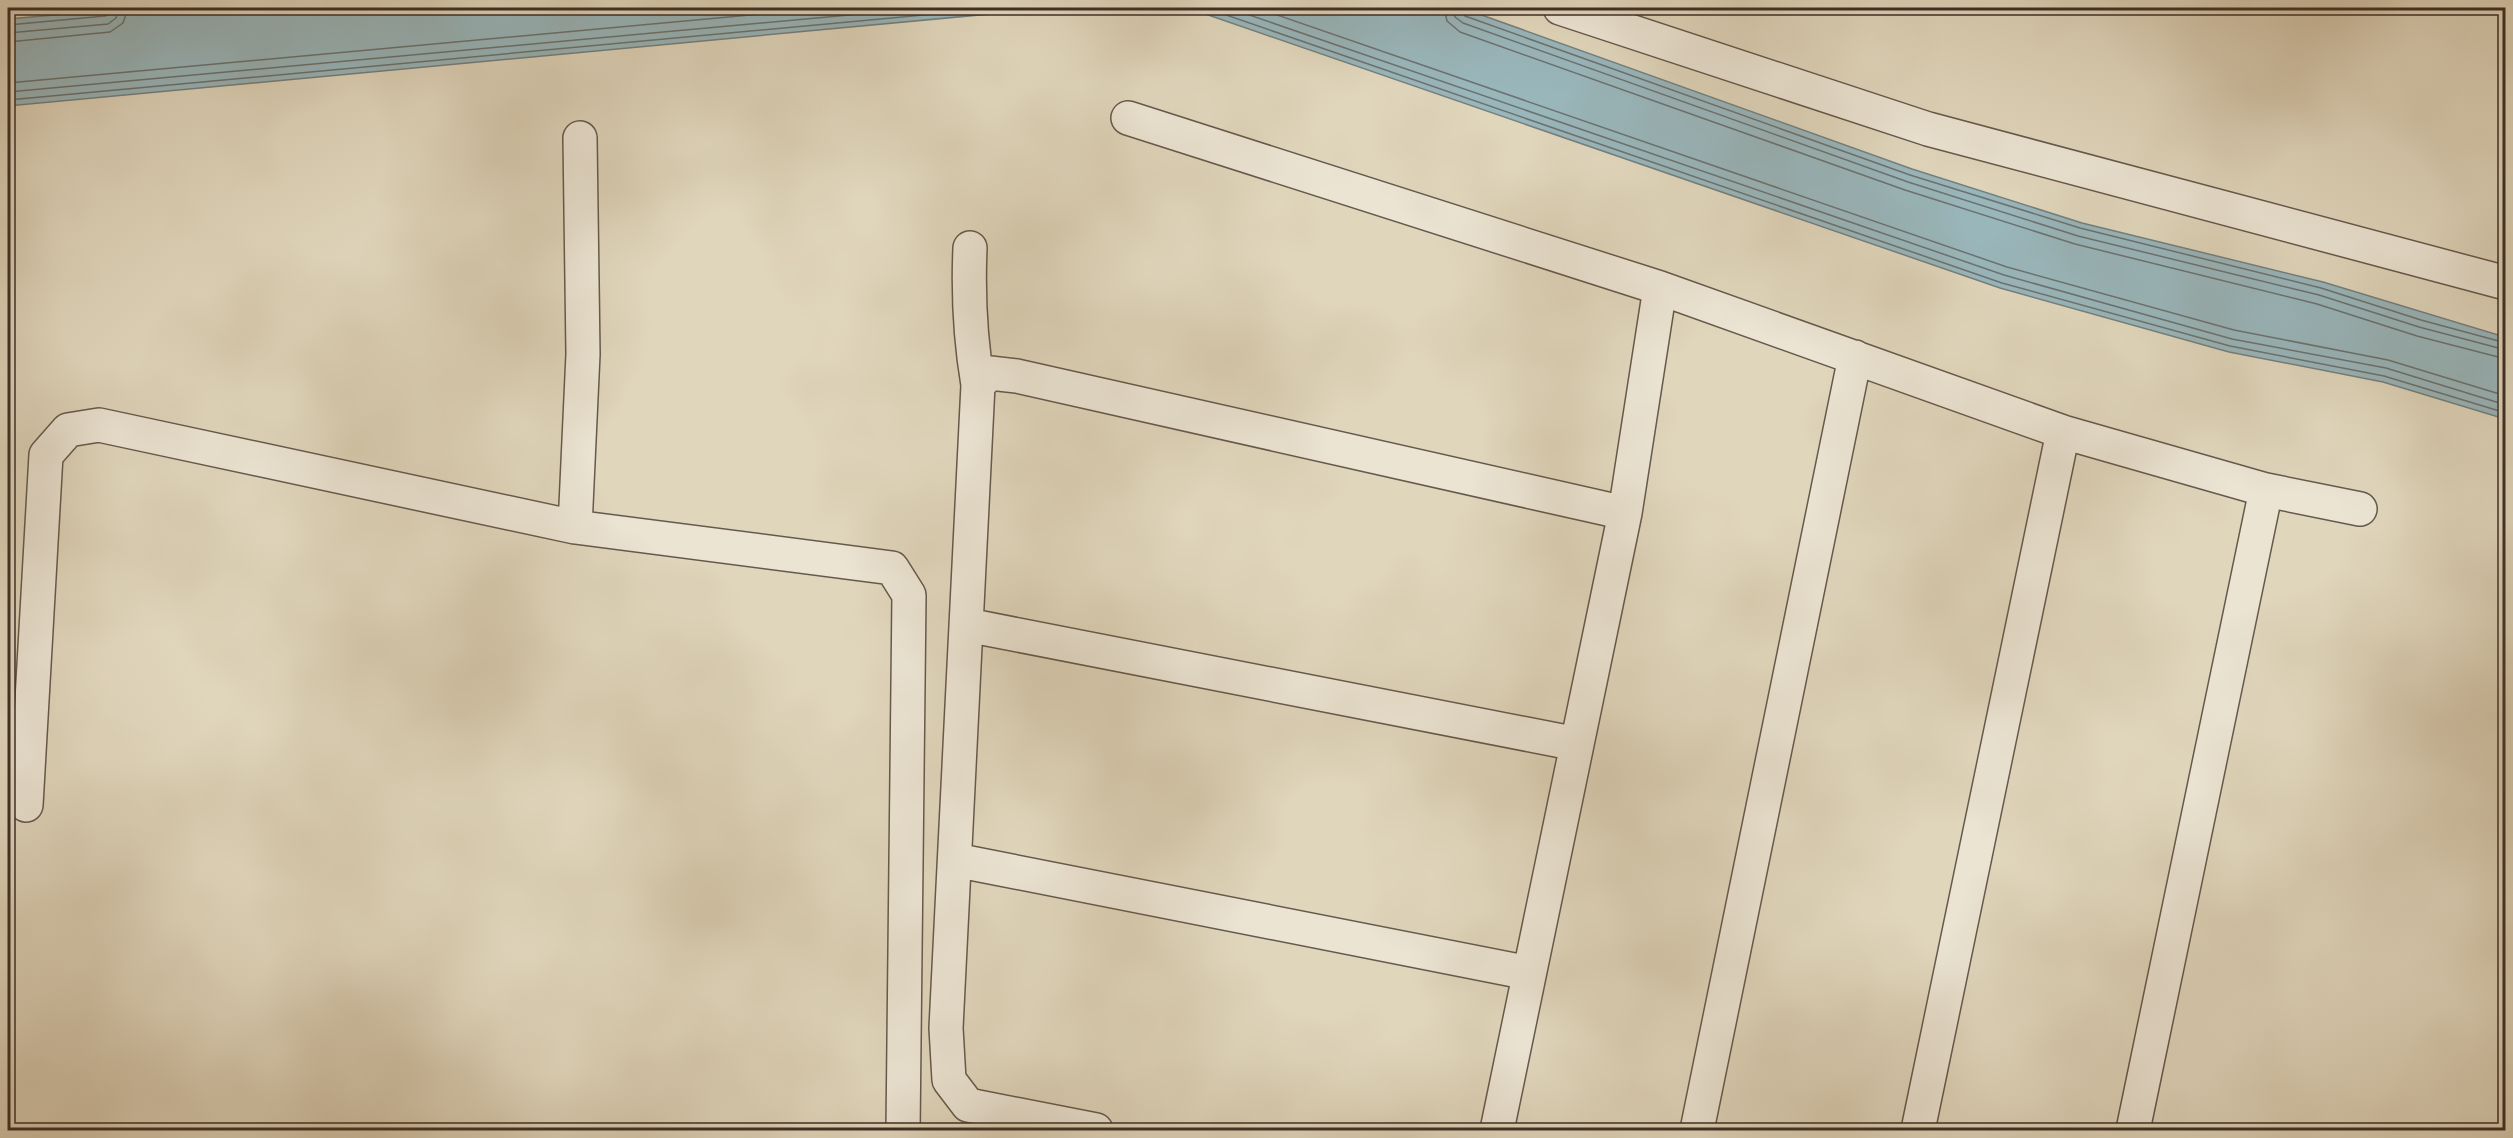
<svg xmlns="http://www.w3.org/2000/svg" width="2513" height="1138" viewBox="0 0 2513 1138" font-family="'Gentium Book Plus',serif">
	<rect width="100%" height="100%" fill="#e0d6bc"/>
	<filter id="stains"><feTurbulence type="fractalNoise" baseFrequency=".00333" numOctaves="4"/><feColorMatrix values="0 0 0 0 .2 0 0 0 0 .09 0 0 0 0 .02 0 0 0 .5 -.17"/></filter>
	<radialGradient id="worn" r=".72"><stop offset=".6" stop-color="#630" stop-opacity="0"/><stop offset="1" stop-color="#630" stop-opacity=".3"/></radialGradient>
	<path fill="#99b6bb" stroke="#74807f" stroke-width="1.5" d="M137,8H1054L8,106V19Z
		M1188,8H1458L1476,13L1912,169L2082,223L2323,282L2505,337V419L2383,382L2229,352L2000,288Z"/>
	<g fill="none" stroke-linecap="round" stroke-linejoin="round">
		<path stroke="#6b7270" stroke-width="1.5" d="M1206,8L2002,283L2230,346L2384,376L2506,413
			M1229,8L2004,275L2232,339L2386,368L2506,405
			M1257,8L2007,267L2234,330L2388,360L2506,396
			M1444,8L1447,21L1460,32L1905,190L2075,244L2317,304L2417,336L2506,359
			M1453,8L1455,17L1463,23L1908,182L2078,236L2319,295L2419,327L2506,350
			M1461,8L1462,13L1465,16L1910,175L2080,228L2321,288L2421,320L2506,343
			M8,25L105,16L110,14L112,8
			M8,33L108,24L116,18L119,8
			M8,42L110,32L123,23L128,8
			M8,83L828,8
			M8,92L926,8
			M8,100L999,8"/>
		<g stroke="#66594c" stroke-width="36">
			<path id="street" d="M1560,8L1928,129L2506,283
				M1128,118L1660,288L1625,513L1497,1130
				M970,248C968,294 970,338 978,385L946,1028L949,1080L968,1105L1096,1130
				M1660,288L2063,432L2266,490L2360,509
				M978,385L990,373L1017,376L1625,513
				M575,527L583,354L580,138
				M967,625L1577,744
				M26,805L46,455L68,430L99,425L575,527L892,568L909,595L903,1130
				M955,860L1529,973
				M1697,1130L1855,357
				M1918,1130L2063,432
				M2133,1130L2266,490"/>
		</g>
		<use href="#street" stroke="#ebe4d3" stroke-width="33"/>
	</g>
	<rect width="2513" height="1138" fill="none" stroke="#e0d6bc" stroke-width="30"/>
	<rect x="9" y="9" width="2495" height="1120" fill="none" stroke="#3d2f26" stroke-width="3"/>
	<rect x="15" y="15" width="2483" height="1108" fill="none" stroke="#3d2f26" stroke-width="1.5"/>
	<rect width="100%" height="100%" filter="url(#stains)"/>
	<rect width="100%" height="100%" fill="url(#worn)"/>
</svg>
